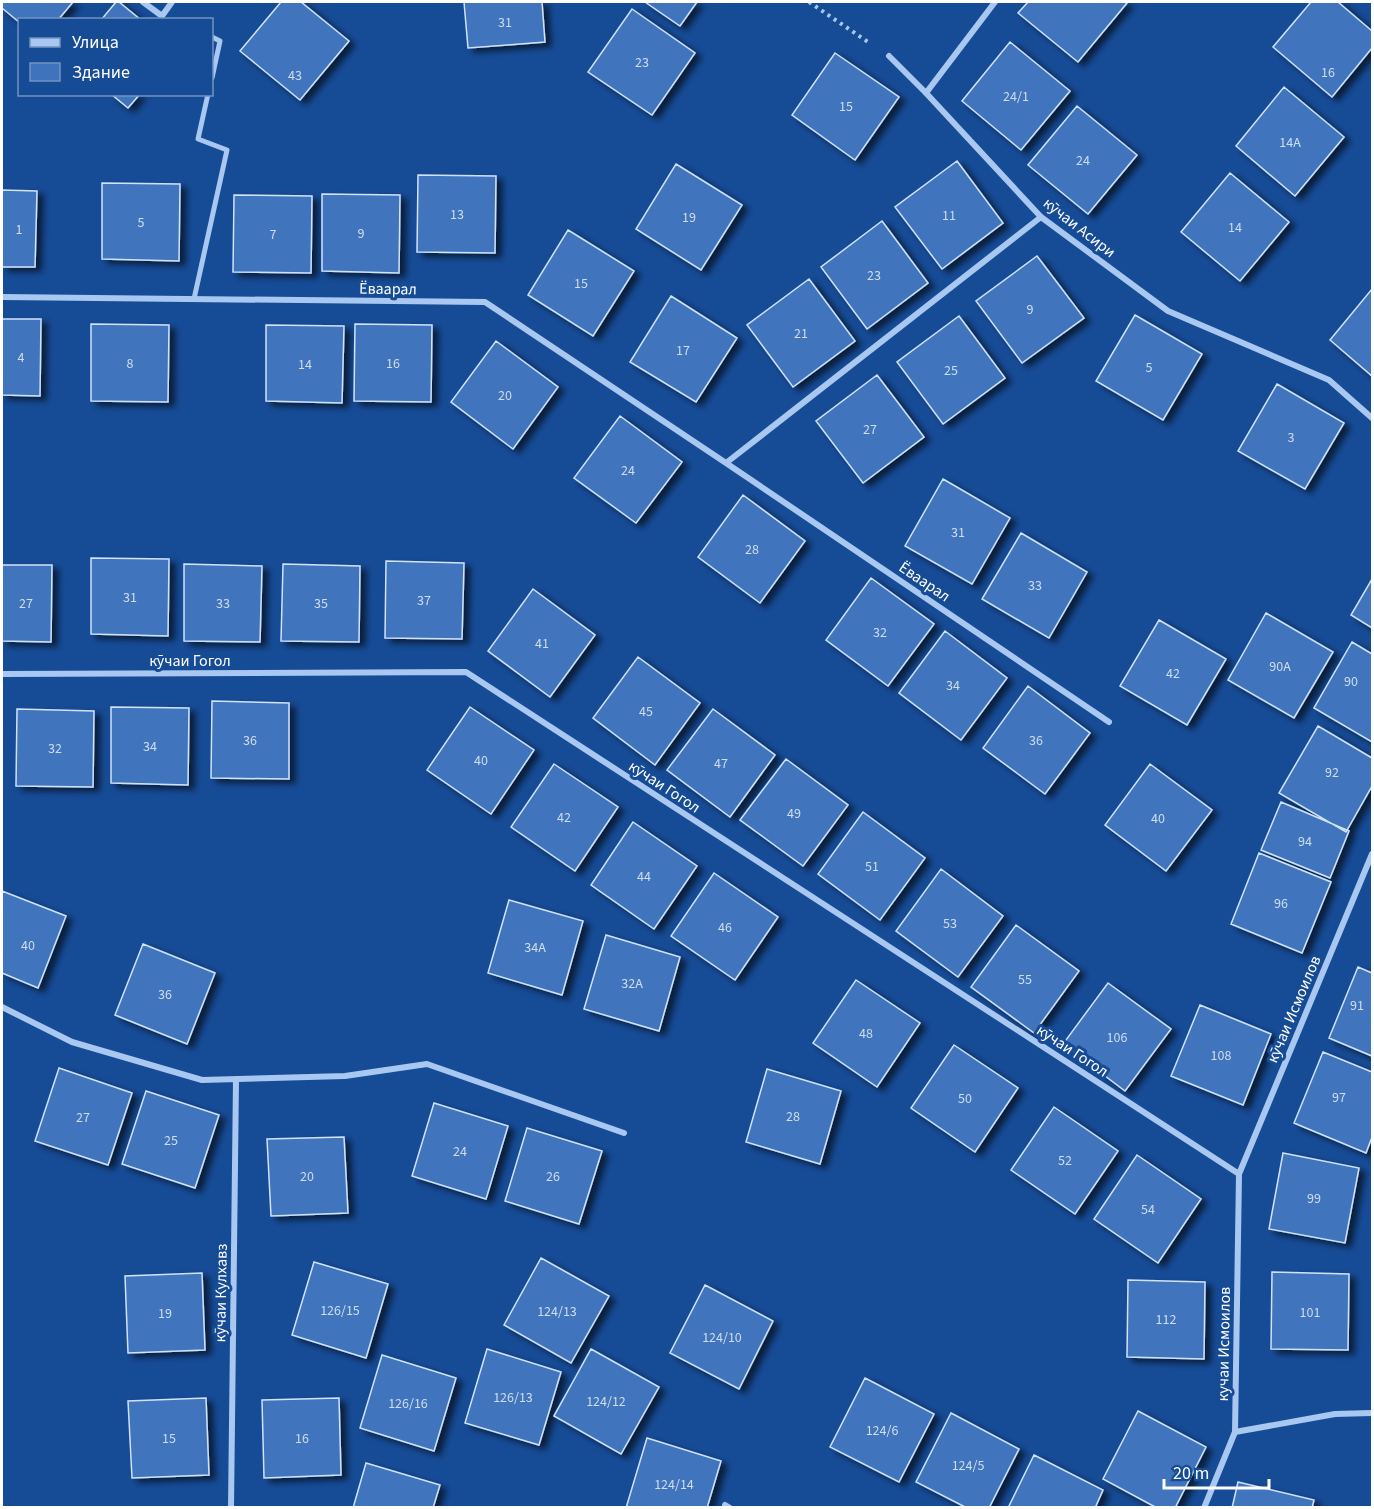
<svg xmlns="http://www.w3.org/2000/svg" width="1374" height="1509" viewBox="0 0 1374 1509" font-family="'Source Sans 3',sans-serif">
	<defs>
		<filter id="shadow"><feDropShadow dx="6" dy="4" stdDeviation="3" flood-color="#0009"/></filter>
	</defs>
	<rect width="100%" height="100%" fill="#164b96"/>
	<path fill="#3f74bd" stroke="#cfe2fc" stroke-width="1.5" filter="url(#shadow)" d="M2,2H73L58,20H20V23L2,8Z
		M116,2H119L141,20H101Z
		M281,2H301L349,41L300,100L240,51Z
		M464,2H542L545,42L468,48Z
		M645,2H697L680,26Z
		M1028,2H1124L1127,3L1078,62L1018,13Z
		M1311,2H1338L1372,31V48L1332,97L1273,47Z
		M632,9L695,53L652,115L588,72Z
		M1010,42L1070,91L1021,150L962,101Z
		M835,53L899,97L855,160L792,115Z
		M1284,87L1344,137L1295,196L1236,146Z
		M111,94H140L128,108Z
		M1077,106L1137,155L1088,214L1028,165Z
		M957,161L1003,223L942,269L895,207Z
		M676,164L742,205L701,270L636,229Z
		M1230,173L1289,222L1240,281L1181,232Z
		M418,175L496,176L495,253L417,252Z
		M102,183L180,184L179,261L102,259Z
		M2,190L37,191L35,267H2Z
		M322,194L400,195L399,273L322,271Z
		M234,195L312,196L311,273L233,272Z
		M882,221L928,283L867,329L821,267Z
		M568,230L634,271L593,336L528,295Z
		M1037,256L1084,318L1022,363L976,301Z
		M809,279L855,341L793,387L747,325Z
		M1372,289V376L1330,340Z
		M671,296L737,338L696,402L630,362Z
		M1135,315L1202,354L1163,420L1096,381Z
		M959,316L1005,378L943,424L897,362Z
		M2,319H41L40,396L2,395Z
		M91,324L169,325L168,402L91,401Z
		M355,324L432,325L431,402L354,401Z
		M266,325L344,326L342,403L266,401Z
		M496,341L558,387L513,449L451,402Z
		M877,375L924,437L863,483L816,421Z
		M1277,384L1344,423L1305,489L1238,451Z
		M620,416L682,462L636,523L574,478Z
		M943,479L1010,518L972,584L905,546Z
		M743,495L805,541L760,603L698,557Z
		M1021,533L1087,572L1049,638L982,599Z
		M91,558L169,559L168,636L91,634Z
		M386,561L464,563L462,639L385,638Z
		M184,564L262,566L260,642L184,641Z
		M283,564L360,566L359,642L281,641Z
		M2,565H52L51,642L2,641Z
		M871,578L934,624L888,686L826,640Z
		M1372,579V628L1351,615Z
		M533,589L595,635L550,697L488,651Z
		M1266,613L1333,652L1294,718L1228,680Z
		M1159,620L1226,659L1187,725L1120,686Z
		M945,631L1007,678L961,740L899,693Z
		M1352,642L1372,654V742L1314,708Z
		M638,657L700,703L655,765L593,718Z
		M1028,686L1090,733L1045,794L983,748Z
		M212,701L289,703V779L211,778Z
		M111,707L189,708L188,785L111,783Z
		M470,707L534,750L491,814L427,770Z
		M17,709L94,711L93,787L16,786Z
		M713,709L775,755L730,817L667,770Z
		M1318,726L1372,758V786L1346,832L1279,793Z
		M786,759L848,805L803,866L740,820Z
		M554,764L618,807L575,871L511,827Z
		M1150,764L1212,810L1166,871L1105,825Z
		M1281,802L1349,831L1330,878L1261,850Z
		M863,812L925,858L880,920L818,874Z
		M633,822L697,866L654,929L591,885Z
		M1259,853L1331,882L1302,953L1231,924Z
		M941,869L1003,916L958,977L896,931Z
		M714,873L778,917L735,980L671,936Z
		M2,891L66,916L38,988L2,973Z
		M509,900L583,921L562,995L488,973Z
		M1016,925L1079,971L1034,1033L971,987Z
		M606,935L680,957L659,1031L584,1009Z
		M143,944L215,973L187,1044L115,1015Z
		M1358,967L1372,973V1056L1329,1038Z
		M856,980L920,1023L877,1087L813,1043Z
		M1108,983L1171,1029L1125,1091L1063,1044Z
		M1200,1005L1271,1034L1243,1105L1171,1076Z
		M954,1045L1018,1088L975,1152L911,1108Z
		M1323,1052L1372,1072V1137L1366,1153L1294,1123Z
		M59,1068L132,1093L108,1165L35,1141Z
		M767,1069L841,1091L820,1164L746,1142Z
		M146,1091L219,1115L195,1188L122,1164Z
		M434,1103L508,1126L486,1199L412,1176Z
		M1054,1107L1118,1151L1075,1214L1011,1170Z
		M527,1128L602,1151L579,1224L505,1201Z
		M344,1137L348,1213L271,1216L267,1139Z
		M1283,1153L1359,1168L1345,1243L1269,1229Z
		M1137,1155L1201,1199L1158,1263L1094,1219Z
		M541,1258L609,1296L571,1363L504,1325Z
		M314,1262L388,1284L366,1358L292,1335Z
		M1272,1272L1349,1274L1348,1350L1271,1349Z
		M202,1273L205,1350L128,1353L125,1276Z
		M1128,1280L1205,1282L1204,1359L1127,1357Z
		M705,1285L773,1321L739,1389L670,1353Z
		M487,1349L561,1372L539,1445L465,1423Z
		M591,1349L659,1387L621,1454L554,1416Z
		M382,1355L456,1378L434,1451L360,1428Z
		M865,1378L934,1414L899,1482L830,1447Z
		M206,1398L209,1475L132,1478L128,1401Z
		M339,1398L341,1475L264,1478L262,1400Z
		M1138,1411L1206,1447L1175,1508H1157L1103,1479Z
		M951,1413L1019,1449L989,1508H967L916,1482Z
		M647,1438L721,1461L707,1508H626Z
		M1034,1455L1103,1490L1095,1508H1008Z
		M366,1463L440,1485L433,1508H353Z
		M1238,1482L1314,1500L1312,1508H1232Z"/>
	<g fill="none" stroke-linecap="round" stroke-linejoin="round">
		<path stroke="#a8c7f1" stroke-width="4" stroke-dasharray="3 4.5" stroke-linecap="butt" d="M809,2L871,44"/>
		<path stroke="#a8c7f1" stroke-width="5" d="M212,37L220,41L212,78
			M194,299L227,150L198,139L208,94"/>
		<path stroke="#a8c7f1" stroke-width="6" d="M143,2L162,16L172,2
			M889,56L926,93L1041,217L1168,311L1329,380L1372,418
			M926,93L995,2
			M2,297L485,302L726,463L1109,722
			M726,463L1041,217
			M2,674L466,672L1239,1174
			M2,1007L72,1042L202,1080L345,1076L427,1064L624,1133
			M1235,1432L1335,1414L1372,1413
			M725,1505L730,1508
			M231,1508L236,1079
			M1204,1508L1235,1432L1239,1174L1372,854"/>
	</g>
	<g text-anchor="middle" stroke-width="6" stroke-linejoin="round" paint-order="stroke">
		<g font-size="14" fill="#cfdcee">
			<text x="505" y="27">31</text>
			<text x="642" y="67">23</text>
			<text x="1328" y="77">16</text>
			<text x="295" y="80">43</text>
			<text x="1016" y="101">24/1</text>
			<text x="846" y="111">15</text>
			<text x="1290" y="147">14А</text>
			<text x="1083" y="165">24</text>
			<text x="457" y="219">13</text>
			<text x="949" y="220">11</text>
			<text x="689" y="222">19</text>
			<text x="141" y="227">5</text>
			<text x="1235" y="232">14</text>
			<text x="19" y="234">1</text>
			<text x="361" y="238">9</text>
			<text x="273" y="239">7</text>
			<text x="874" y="280">23</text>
			<text x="581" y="288">15</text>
			<text x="1030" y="314">9</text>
			<text x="801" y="338">21</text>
			<text x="683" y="355">17</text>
			<text x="21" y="362">4</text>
			<text x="130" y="368">8</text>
			<text x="393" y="368">16</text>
			<text x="305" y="369">14</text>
			<text x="1149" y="372">5</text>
			<text x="951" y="375">25</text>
			<text x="505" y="400">20</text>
			<text x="870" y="434">27</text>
			<text x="1291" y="442">3</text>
			<text x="628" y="475">24</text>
			<text x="958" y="537">31</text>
			<text x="752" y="554">28</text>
			<text x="1035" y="590">33</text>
			<text x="130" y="602">31</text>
			<text x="424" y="605">37</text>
			<text x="26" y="608">27</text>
			<text x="223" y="608">33</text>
			<text x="321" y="608">35</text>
			<text x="880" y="637">32</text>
			<text x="542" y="648">41</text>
			<text x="1280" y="671">90А</text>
			<text x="1173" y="678">42</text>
			<text x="1351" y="686">90</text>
			<text x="953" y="690">34</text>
			<text x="646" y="716">45</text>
			<text x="250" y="745">36</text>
			<text x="1036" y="745">36</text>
			<text x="150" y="751">34</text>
			<text x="55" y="753">32</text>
			<text x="481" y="765">40</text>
			<text x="721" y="768">47</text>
			<text x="1332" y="777">92</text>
			<text x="794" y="818">49</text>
			<text x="564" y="822">42</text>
			<text x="1158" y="823">40</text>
			<text x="1305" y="846">94</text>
			<text x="872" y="871">51</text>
			<text x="644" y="881">44</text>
			<text x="1281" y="908">96</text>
			<text x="950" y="928">53</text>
			<text x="725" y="932">46</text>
			<text x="28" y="950">40</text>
			<text x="535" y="952">34А</text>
			<text x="1025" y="984">55</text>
			<text x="632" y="988">32А</text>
			<text x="165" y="999">36</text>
			<text x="1357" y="1010">91</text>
			<text x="866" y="1038">48</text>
			<text x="1117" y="1042">106</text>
			<text x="1221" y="1060">108</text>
			<text x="1339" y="1102">97</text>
			<text x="965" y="1103">50</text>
			<text x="793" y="1121">28</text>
			<text x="83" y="1122">27</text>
			<text x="171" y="1145">25</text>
			<text x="460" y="1156">24</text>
			<text x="1065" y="1165">52</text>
			<text x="307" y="1181">20</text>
			<text x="553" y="1181">26</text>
			<text x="1314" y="1203">99</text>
			<text x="1148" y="1214">54</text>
			<text x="340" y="1315">126/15</text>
			<text x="557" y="1316">124/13</text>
			<text x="1310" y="1317">101</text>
			<text x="165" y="1318">19</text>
			<text x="1166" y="1324">112</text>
			<text x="722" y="1342">124/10</text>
			<text x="513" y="1402">126/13</text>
			<text x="606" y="1406">124/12</text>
			<text x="408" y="1408">126/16</text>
			<text x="882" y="1435">124/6</text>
			<text x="169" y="1443">15</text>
			<text x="302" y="1443">16</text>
			<text x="968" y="1470">124/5</text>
			<text x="674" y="1489">124/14</text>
		</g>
		<g font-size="16" fill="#fff" stroke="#164b96">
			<text transform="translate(1080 227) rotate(38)" y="6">кӯчаи Асири</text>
			<text transform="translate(388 288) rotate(1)" y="6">Ёваарал</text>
			<text transform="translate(925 581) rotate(34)" y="6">Ёваарал</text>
			<text x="190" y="666">кӯчаи Гогол</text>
			<text transform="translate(665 786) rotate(33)" y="6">кӯчаи Гогол</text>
			<text transform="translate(1293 1009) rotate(-67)" y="6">кӯчаи Исмоилов</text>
			<text transform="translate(1073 1050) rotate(33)" y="6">кӯчаи Гогол</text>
			<text transform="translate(220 1293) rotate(-89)" y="6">кӯчаи Кулхавз</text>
			<text transform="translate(1223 1344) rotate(-89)" y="6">кучаи Исмоилов</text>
		</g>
	</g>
	<rect width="1374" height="1509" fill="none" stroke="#ffffff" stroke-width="6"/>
	<rect x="18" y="18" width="195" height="78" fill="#164b96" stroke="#7393c0" stroke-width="1.5"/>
	<rect x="30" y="38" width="30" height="9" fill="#a8c7f1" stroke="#7393c0" stroke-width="1.5"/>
	<text x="72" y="48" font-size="18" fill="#ffffff">Улица</text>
	<rect x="30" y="63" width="30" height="18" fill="#3f74bd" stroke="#7393c0" stroke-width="1.5"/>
	<text x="72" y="78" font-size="18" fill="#ffffff">Здание</text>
	<path d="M1164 1479v9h105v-9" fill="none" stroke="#ffffff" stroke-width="3"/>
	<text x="1173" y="1479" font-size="18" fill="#ffffff" stroke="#164b96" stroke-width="4.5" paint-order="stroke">20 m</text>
</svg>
